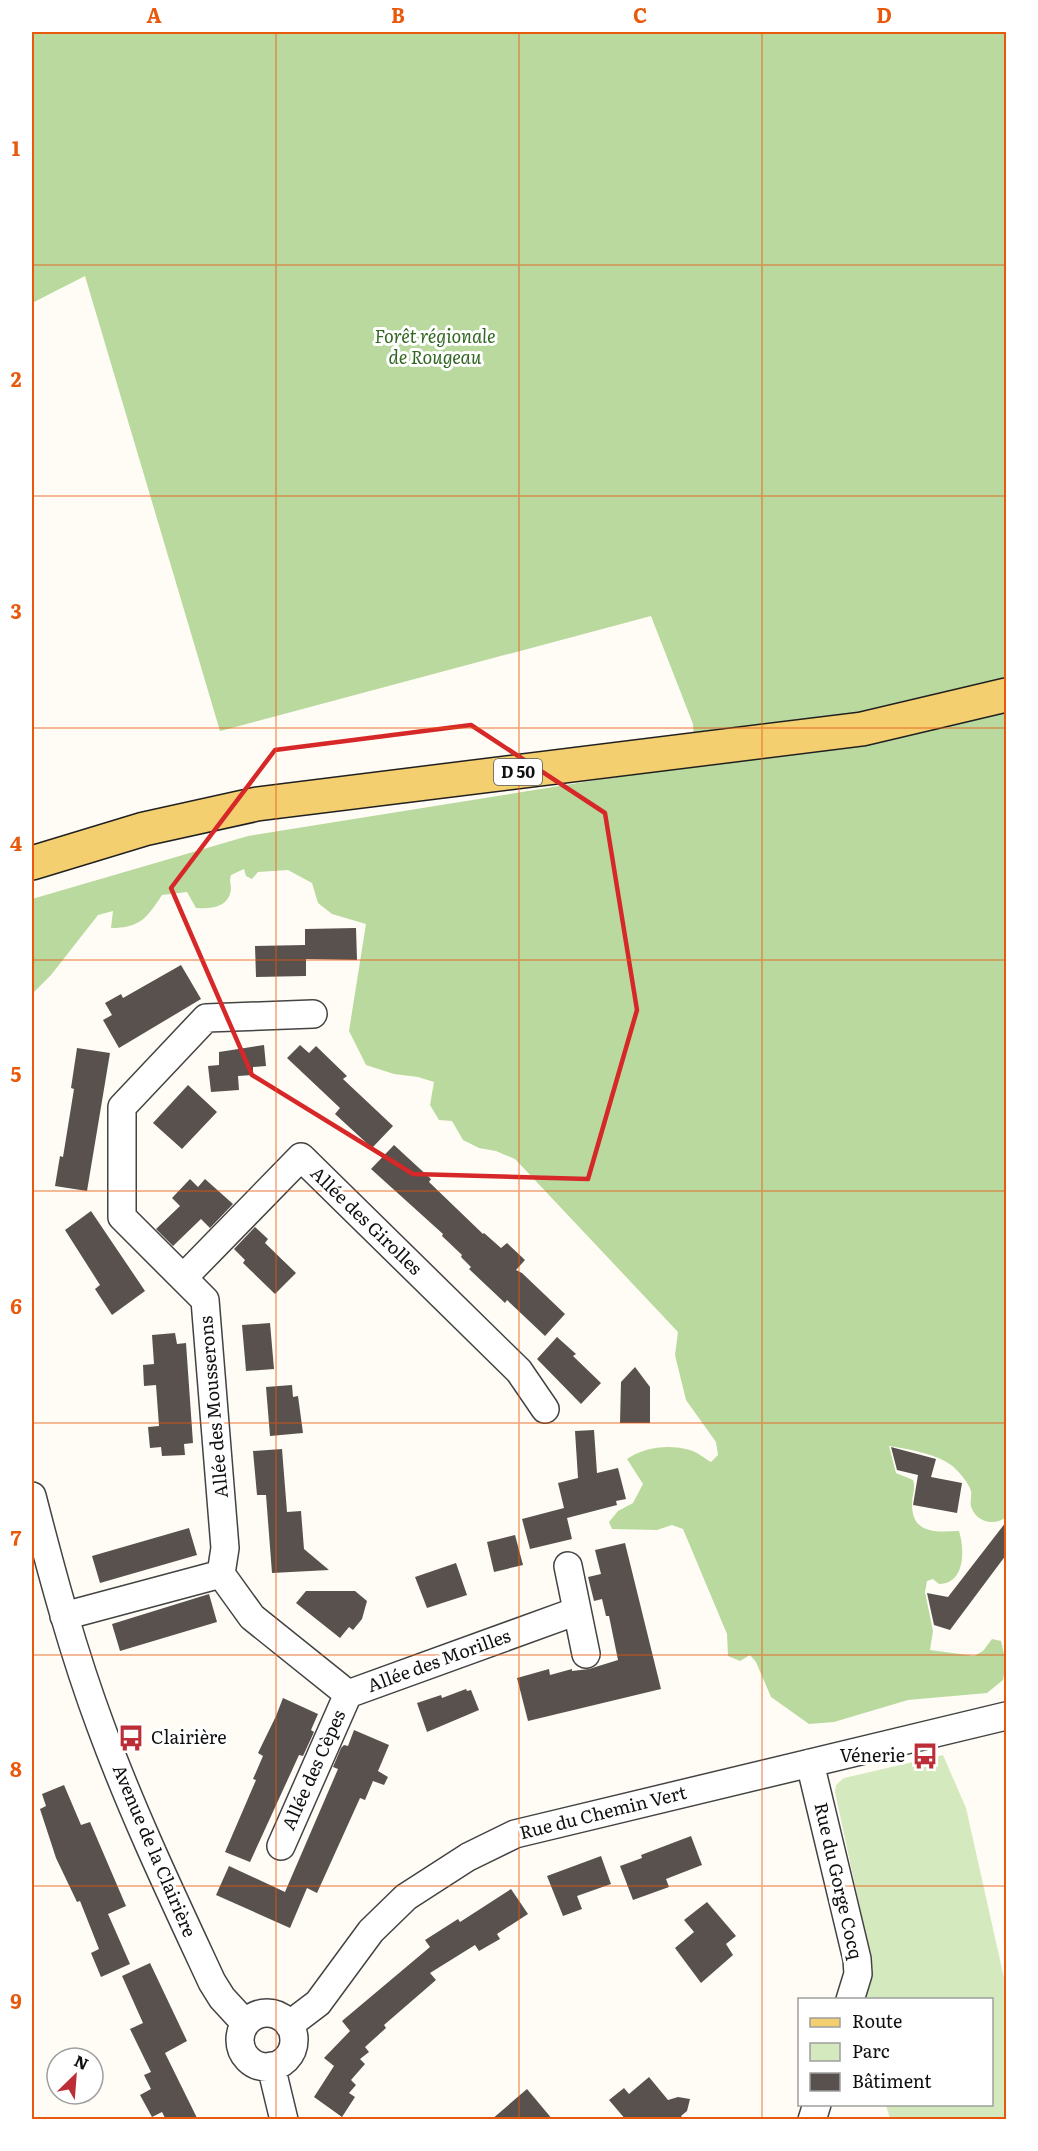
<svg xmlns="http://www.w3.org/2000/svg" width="1038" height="2151" viewBox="0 0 1038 2151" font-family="Literata,serif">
	<rect width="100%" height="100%" fill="#fefcf4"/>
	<path fill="#d5e9be" d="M943,1755L966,1808L1006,1987V2119H890L886,2105L992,2104V2000L866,1999L873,1969L835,1792L836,1785L844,1778Z"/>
	<path fill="#bad99e" d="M32,32H1006V1517C996,1526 978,1523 972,1509C969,1504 972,1496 971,1491C969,1483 957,1469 951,1465C939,1455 905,1448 889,1446L896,1473L913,1480C916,1489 912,1495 912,1504C912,1534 935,1532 959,1531C965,1550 965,1584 939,1584L933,1579L927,1581L925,1592L933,1631L930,1650L974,1656L983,1651L992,1639L1001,1641L1006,1663L1003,1680L987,1693L908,1700L834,1722L809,1724L771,1697L756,1662L750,1655L740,1661L728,1656L727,1634L683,1529L672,1525L657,1530L612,1529L609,1522L618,1511L633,1503L643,1484L627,1459C644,1447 669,1444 690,1450C697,1452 704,1458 711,1462L718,1455L716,1442L686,1400L675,1355L678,1332L515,1159L496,1151L479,1148L463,1140L452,1121L439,1120L430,1105L434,1082L418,1077L394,1074L366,1065L349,1031L366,924L332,914L318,903L312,883L288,870L258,872L252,879L246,876L244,869L231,875C229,881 231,884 231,889C229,908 210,909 196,908L187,892L162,895C147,918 140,928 111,928L113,911L98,915L51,975L32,994V899L248,836L696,764L693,724L651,616L220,731L85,276L32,303Z"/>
	<path fill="#59514d" d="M356,928L357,960L306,959V976L256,977L255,946L305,945V929Z
		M181,965L201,999L119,1048L103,1020L112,1015L105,1003L121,994L123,998Z
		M264,1045L266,1066L253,1067V1075L238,1076L239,1090L211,1092L208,1066L219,1065V1052Z
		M300,1045L309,1053L316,1046L347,1076L343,1079L393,1126L372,1148L335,1114L340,1108L287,1058Z
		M77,1048L110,1053L87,1191L55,1186L60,1156L63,1157L74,1089L71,1088Z
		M188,1085L217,1112L182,1149L153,1123Z
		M394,1145L431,1179L429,1182L483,1234L484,1233L501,1248L507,1243L525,1260L516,1270L522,1273L565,1314L545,1336L507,1300L505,1303L469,1269L471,1267L461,1257L462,1255L442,1236L443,1234L371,1169Z
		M190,1179L198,1187L205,1179L233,1204L210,1228L201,1219L173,1246L156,1229L180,1206L172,1198Z
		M91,1211L145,1291L112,1315L95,1289L100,1285L65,1230Z
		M255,1227L268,1239L265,1243L296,1273L275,1294L243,1263L245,1260L234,1249Z
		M270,1323L274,1369L246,1371L242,1325Z
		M175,1333L177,1344L186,1343L193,1443L184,1444L185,1455L162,1456L161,1447L150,1448L148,1427L159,1426L156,1385L144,1386L143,1365L154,1364L152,1335Z
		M557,1337L576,1354L573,1356L601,1383L581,1404L537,1359Z
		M635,1367L650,1387V1423H620L621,1382Z
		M292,1385L293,1397L298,1396L303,1433L270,1436L266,1387Z
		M594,1430L597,1473L618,1468L626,1499L616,1501L617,1505L567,1518L572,1539L530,1549L522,1519L564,1508L558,1483L578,1478L575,1431Z
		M891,1447L936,1459L931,1477L962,1483L957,1513L913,1505L918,1475L897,1470Z
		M282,1449L287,1512L301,1511L304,1549L329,1570L272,1573L266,1495H257L253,1451Z
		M1006,1522V1555L950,1630L934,1625L927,1593L948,1597Z
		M189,1528L197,1555L100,1583L92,1556Z
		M515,1535L523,1565L494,1572L487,1542Z
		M625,1543L661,1689L528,1721L517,1678L549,1669L550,1675L572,1669V1671L589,1669L618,1660L609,1616H606L602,1599L594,1601L588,1577L601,1574L595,1550Z
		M456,1563L467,1595L427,1608L415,1577Z
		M306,1591H355L367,1601L362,1619L353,1630L349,1627L340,1638L296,1603Z
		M209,1594L217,1622L120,1651L112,1624Z
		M466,1689L467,1691L471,1690L479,1710L427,1732L417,1703L441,1695L442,1698Z
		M283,1698L318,1714L311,1730L314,1732L303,1756L299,1755L250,1862L225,1852L256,1780L253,1779L263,1756L258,1753L276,1716Z
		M354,1730L389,1745L378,1771L388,1777L384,1785L373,1781L365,1800L360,1798L317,1893L307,1888L290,1928L216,1895L229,1866L285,1892L338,1769L333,1767L341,1748L344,1745L348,1746Z
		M64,1785L81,1825L90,1822L126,1906L108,1914L130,1964L101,1977L91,1953L99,1949L80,1901L77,1902L56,1858L40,1809L46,1806L42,1794Z
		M691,1836L702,1865L666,1879L669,1887L633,1900L620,1866L642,1858L641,1855Z
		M601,1856L611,1884L577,1896L582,1909L563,1916L547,1876Z
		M511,1889L528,1914L497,1934L500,1939L479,1951L475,1945L430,1973L436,1980L384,2025L386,2028L365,2047L369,2052L360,2059L365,2064L351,2080L356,2085L349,2093L355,2097L342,2117L314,2097L334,2066L324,2058L350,2031L342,2021L430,1947L425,1940L458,1919L460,1922Z
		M707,1902L736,1936L726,1944L733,1955L701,1983L675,1948L694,1932L684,1920Z
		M150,1963L187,2041L165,2053L198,2120H166L162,2112L152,2117L140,2095L151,2089L144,2075L151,2072L130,2029L143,2023L122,1976Z
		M649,2077L668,2100L678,2097L690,2099L687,2111L681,2116L684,2120H626L609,2100L624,2088L629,2094Z
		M527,2089L553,2120H491Z"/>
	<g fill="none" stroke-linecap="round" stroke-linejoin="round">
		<g stroke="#434343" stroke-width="30">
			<path id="minor" d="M183,1278L301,1157L519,1371L545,1409
				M32,1496C52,1574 73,1652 101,1727C133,1814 173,1898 212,1982L222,1998L245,2023
				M568,1566L586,1654
				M221,1574L225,1548L205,1300L122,1217V1107L206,1018L313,1014
				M64,1616L221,1574L252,1617L348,1694L577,1611
				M810,1763L857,1959L858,1974L850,2000
				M281,1846L348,1694
				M240 2040a27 27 0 1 1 54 0a27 27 0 1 1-54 0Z
				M289,2025L318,2003L371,1931L406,1897L468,1857L515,1834L1006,1716
				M271,2066L284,2120
				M812,2120L817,2104"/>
		</g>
		<g stroke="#212121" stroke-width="36">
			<path id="major" d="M32,863L144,829L257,804L862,729L1006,695"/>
		</g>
		<use href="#minor" stroke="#fff" stroke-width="27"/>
		<use href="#major" stroke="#f3cf70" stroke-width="33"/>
	</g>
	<path fill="none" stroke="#d62828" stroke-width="4.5" stroke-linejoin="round" d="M471,725L605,813L637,1010L588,1179L413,1174L252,1075L171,888L275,750Z"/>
	<path fill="none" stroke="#e8590c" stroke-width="1.5" stroke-opacity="0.55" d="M276,32V2120M519,32V2120M762,32V2120M32,265H1006M32,496H1006M32,728H1006M32,960H1006M32,1191H1006M32,1423H1006M32,1655H1006M32,1886H1006"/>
	<defs>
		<g id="bus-bare" transform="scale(2.07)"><path d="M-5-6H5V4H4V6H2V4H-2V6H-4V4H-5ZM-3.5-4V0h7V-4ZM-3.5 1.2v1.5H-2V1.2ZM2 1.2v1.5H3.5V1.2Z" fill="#bc2d37" stroke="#fff" stroke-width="2.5" paint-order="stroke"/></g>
	</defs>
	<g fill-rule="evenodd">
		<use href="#bus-bare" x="131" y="1738"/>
		<use href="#bus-bare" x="925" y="1756"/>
	</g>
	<g text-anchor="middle" stroke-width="6" stroke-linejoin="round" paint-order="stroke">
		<rect fill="#fff" stroke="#585858" stroke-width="1.5" x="494" y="759" width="48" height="26" rx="4.5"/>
		<g font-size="16" font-weight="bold" fill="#101010">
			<text x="518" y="778">D 50</text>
		</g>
		<g font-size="18" font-style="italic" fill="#326722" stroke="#fff">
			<text x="435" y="343">Forêt régionale<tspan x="435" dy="21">de Rougeau</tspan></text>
		</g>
		<g font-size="18" fill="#101010" stroke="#fff">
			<text transform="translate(366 1221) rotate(44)" y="6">Allée des Girolles</text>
			<text transform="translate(214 1407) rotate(-95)" y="6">Allée des Mousserons</text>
			<text transform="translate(439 1661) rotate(-20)" y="6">Allée des Morilles</text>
			<text transform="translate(314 1770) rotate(-66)" y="6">Allée des Cèpes</text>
			<text transform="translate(603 1813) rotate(-14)" y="6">Rue du Chemin Vert</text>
			<text transform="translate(154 1851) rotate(67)" y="6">Avenue de la Clairière</text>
			<text transform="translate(838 1881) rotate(77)" y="6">Rue du Gorge Cocq</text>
		</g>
		<g font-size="18" fill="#101010" stroke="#fff" text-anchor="start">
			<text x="151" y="1744">Clairière</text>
			<text x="905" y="1762" text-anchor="end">Vénerie</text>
		</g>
	</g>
	<rect width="1038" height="2151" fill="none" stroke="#ffffff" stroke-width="66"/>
	<rect x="798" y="1998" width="195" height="108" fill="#ffffff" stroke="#9f9f9f" stroke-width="1.5"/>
	<rect x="810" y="2018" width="30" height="9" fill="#f3cf70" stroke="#9f9f9f" stroke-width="1.5"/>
	<text x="852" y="2028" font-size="18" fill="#101010">Route</text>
	<rect x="810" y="2043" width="30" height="18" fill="#d5e9be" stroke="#9f9f9f" stroke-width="1.5"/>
	<text x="852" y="2058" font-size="18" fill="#101010">Parc</text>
	<rect x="810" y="2073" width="30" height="18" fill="#59514d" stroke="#9f9f9f" stroke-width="1.5"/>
	<text x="852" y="2088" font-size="18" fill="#101010">Bâtiment</text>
	<g transform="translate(75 2076) rotate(25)"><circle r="28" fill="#ffffff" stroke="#9f9f9f" stroke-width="1.5"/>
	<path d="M0-4.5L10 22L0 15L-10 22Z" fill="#bc2d37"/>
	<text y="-9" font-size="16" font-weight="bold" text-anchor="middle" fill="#101010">N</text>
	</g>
	<rect x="33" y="33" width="972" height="2085" fill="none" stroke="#e8590c" stroke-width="2"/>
	<g font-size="20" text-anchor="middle" font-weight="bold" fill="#e8590c">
		<text x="154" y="23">A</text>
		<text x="398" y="23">B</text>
		<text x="640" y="23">C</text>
		<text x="884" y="23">D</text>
		<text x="16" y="156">1</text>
		<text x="16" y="387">2</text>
		<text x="16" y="619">3</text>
		<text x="16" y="851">4</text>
		<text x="16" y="1082">5</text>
		<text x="16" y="1314">6</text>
		<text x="16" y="1546">7</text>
		<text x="16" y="1777">8</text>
		<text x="16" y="2009">9</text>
	</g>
</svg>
